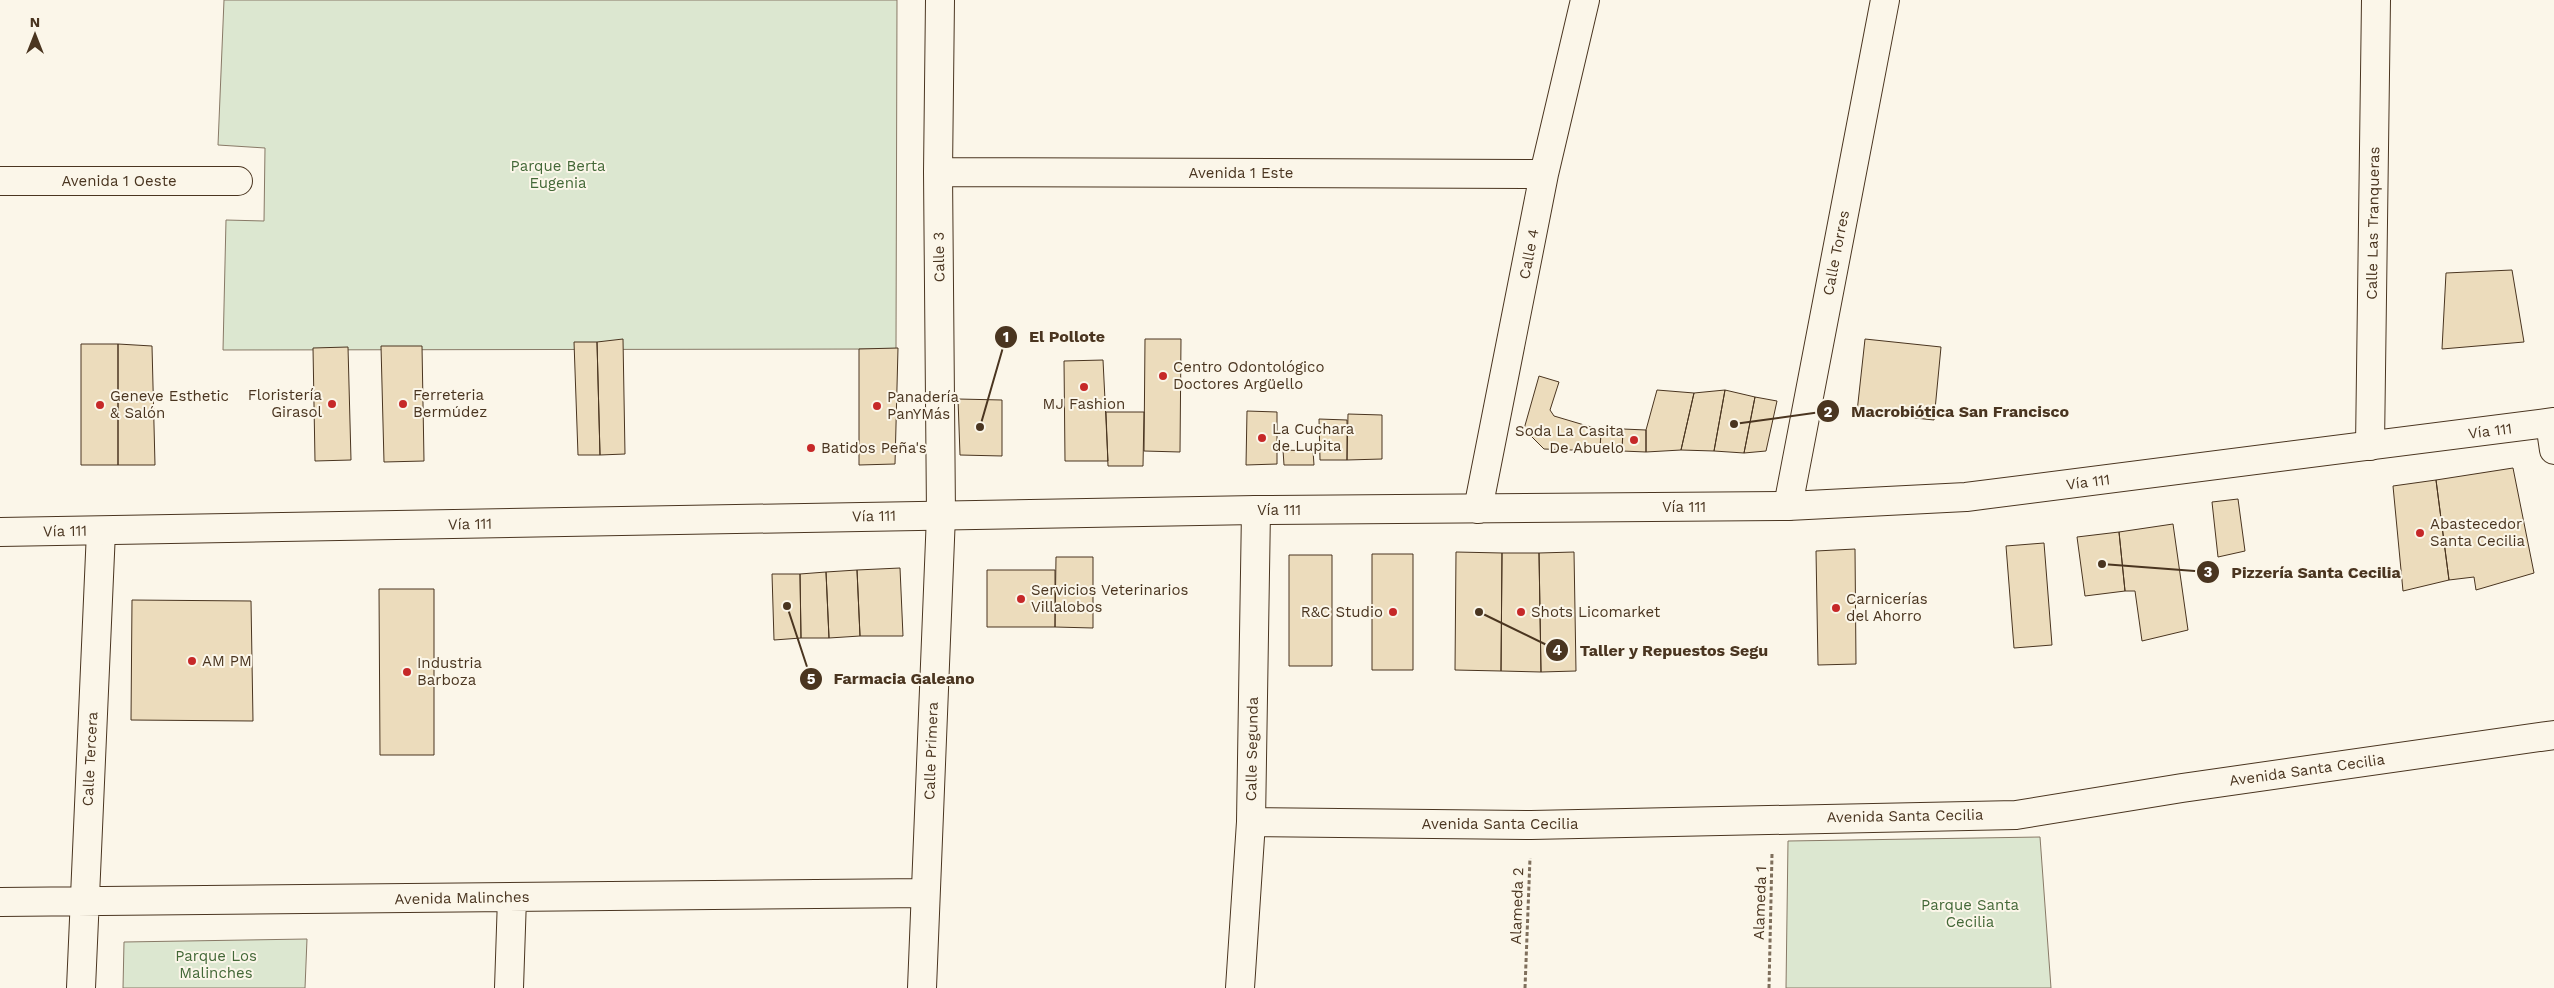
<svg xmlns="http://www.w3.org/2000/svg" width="2554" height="988" viewBox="0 0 2554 988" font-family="'Work Sans',sans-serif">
	<rect width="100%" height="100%" fill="#fbf6e9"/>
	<path fill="#dce7d0" stroke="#887966" d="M224,0H897L896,349L223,350L226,220L264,221L265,148L218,145Z
		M2040,837L2051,988H1786L1788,841Z
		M307,939L305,988H123L124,942Z"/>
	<path fill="#ecdcbc" stroke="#4a3520" d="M2512,270L2524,342L2442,349L2446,273Z
		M623,339L625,454L600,455L597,342Z
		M1145,339H1181L1180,452L1144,451Z
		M1865,339L1941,347L1934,420L1857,412Z
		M574,342H597L600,455H578Z
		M81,344H118V465H81Z
		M118,344L152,346L155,465H118Z
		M381,346H422L424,461L384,462Z
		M348,347L351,460L315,461L313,348Z
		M898,348L895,464L859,465V349Z
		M1103,360L1108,461H1065L1064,361Z
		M1539,376L1559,382L1550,410L1554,416L1601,430L1600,451L1544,449L1524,429Z
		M1657,390L1694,393L1681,450L1646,452V430Z
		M1725,390L1755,397L1744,453L1714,451Z
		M1725,390L1714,451L1681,450L1694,393Z
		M1755,397L1777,401L1766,451L1744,453Z
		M958,399L1002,400V456L960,455Z
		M1247,411L1277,412V464L1246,465Z
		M1106,412H1144L1143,466H1108Z
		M1348,414L1382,415V459L1347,460Z
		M1319,419L1347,420V460H1320Z
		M1623,429L1622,451H1600L1601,430Z
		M1623,429L1646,430V452L1622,451Z
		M1283,450L1313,451L1314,465H1284Z
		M2513,468L2534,573L2476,590L2474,577L2449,580L2436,480Z
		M2436,480L2449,580L2403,591L2393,486Z
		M2238,499L2245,551L2218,557L2212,502Z
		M2173,524L2188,630L2142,641L2135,591H2125L2119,532Z
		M2119,532L2125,591L2085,596L2077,537Z
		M2044,543L2052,645L2014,648L2006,546Z
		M1855,549L1856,664L1818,665L1816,551Z
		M1456,552L1502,553L1501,671L1455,670Z
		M1574,552L1576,671L1541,672L1539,553Z
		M1502,553H1539L1541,672L1501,671Z
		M1372,554H1413V670H1372Z
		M1289,555H1332V666H1289Z
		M1056,557H1093V628L1055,627Z
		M900,568L903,636H860L857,570Z
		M857,570L860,636L829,638L826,572Z
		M987,570H1055V627H987Z
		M826,572L829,638H801L800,574Z
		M772,574H800L801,638L774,640Z
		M379,589H434V755H380Z
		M132,600L251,601L253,721L131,720Z"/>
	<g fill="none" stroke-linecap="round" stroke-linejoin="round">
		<g stroke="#4a3520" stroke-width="30">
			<path id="minor" d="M938,172L1544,174
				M0,181H238
				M2550,423L2554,450
				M2370,446L2376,0
				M1788,506L1885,0
				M1478,509L1544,174L1585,0
				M1251,822L1531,825L2016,815L2182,788L2554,735
				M0,902L925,893
				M81,988L101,531
				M509,988L512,898
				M922,988L941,515L938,172L940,0
				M1240,988L1251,822L1256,510"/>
		</g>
		<g stroke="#4a3520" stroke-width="30">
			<path id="major" d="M0,532L1256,510L1788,506L1966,497L2554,422"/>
		</g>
		<path stroke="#7f6f5c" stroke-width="3" stroke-dasharray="4 2.5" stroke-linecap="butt" d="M1525,988L1530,858
			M1769,988L1772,854"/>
		<use href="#minor" stroke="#fbf6e9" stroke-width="28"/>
		<use href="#major" stroke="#fbf6e9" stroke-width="28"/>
	</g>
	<g fill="#c62828" stroke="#fbf6e9" stroke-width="2">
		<circle cx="1163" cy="376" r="5"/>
		<circle cx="1084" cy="387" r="5"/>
		<circle cx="332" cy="404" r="5"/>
		<circle cx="403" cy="404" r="5"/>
		<circle cx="100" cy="405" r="5"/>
		<circle cx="877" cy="406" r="5"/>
		<circle cx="1262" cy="438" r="5"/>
		<circle cx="1634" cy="440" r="5"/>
		<circle cx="811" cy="448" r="5"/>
		<circle cx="2420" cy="533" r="5"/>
		<circle cx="1021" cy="599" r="5"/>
		<circle cx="1836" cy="608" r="5"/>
		<circle cx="1393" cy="612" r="5"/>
		<circle cx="1521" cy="612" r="5"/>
		<circle cx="192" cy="661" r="5"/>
		<circle cx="407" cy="672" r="5"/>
	</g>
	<g text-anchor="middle" stroke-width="4" stroke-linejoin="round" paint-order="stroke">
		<g font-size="15" fill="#436837" stroke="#fbf6e9">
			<text x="558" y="171">Parque Berta<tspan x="558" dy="17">Eugenia</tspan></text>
			<text x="1970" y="910">Parque Santa<tspan x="1970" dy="17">Cecilia</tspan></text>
			<text x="216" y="961">Parque Los<tspan x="216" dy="17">Malinches</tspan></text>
		</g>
		<g font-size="15" fill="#4a3520" stroke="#fbf6e9">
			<text x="1241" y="178">Avenida 1 Este</text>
			<text x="119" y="186">Avenida 1 Oeste</text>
			<text transform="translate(2373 223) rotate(-89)" y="5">Calle Las Tranqueras</text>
			<text transform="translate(1836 253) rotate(-79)" y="5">Calle Torres</text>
			<text transform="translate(1529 254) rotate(-79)" y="5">Calle 4</text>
			<text transform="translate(939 257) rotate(-91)" y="5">Calle 3</text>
			<text transform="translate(2490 431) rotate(-7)" y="5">Vía 111</text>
			<text transform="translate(2088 482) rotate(-7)" y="5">Vía 111</text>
			<text x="1684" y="512">Vía 111</text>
			<text x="1279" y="515">Vía 111</text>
			<text transform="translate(874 516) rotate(-1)" y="5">Vía 111</text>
			<text transform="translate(470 524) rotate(-1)" y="5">Vía 111</text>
			<text transform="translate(65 531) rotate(-1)" y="5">Vía 111</text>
			<text transform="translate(1252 749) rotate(-89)" y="5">Calle Segunda</text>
			<text transform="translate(931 751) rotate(-88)" y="5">Calle Primera</text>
			<text transform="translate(90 759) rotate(-87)" y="5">Calle Tercera</text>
			<text transform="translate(2307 770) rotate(-8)" y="5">Avenida Santa Cecilia</text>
			<text transform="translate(1905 816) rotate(-1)" y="5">Avenida Santa Cecilia</text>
			<text x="1500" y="829">Avenida Santa Cecilia</text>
			<text transform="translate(462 898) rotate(-1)" y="5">Avenida Malinches</text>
			<text transform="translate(1760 903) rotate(-88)" y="5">Alameda 1</text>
			<text transform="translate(1517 906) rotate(-88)" y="5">Alameda 2</text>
		</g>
		<g font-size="15" fill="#4a3520" stroke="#fbf6e9" text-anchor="start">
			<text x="1173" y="372">Centro Odontológico<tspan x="1173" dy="17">Doctores Argüello</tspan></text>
			<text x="322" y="400" text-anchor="end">Floristería<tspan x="322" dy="17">Girasol</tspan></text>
			<text x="413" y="400">Ferreteria<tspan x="413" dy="17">Bermúdez</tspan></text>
			<text x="110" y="401">Geneve Esthetic<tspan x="110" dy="17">&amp; Salón</tspan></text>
			<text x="887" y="402">Panadería<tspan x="887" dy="17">PanYMás</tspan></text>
			<text x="1084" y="409" text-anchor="middle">MJ Fashion</text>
			<text x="1272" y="434">La Cuchara<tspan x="1272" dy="17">de Lupita</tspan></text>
			<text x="1624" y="436" text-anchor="end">Soda La Casita<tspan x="1624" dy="17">De Abuelo</tspan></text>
			<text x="821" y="453">Batidos Peña's</text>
			<text x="2430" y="529">Abastecedor<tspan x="2430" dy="17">Santa Cecilia</tspan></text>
			<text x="1031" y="595">Servicios Veterinarios<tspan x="1031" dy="17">Villalobos</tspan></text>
			<text x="1846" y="604">Carnicerías<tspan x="1846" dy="17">del Ahorro</tspan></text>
			<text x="1383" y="617" text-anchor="end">R&amp;C Studio</text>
			<text x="1531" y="617">Shots Licomarket</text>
			<text x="202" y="666">AM PM</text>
			<text x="417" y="668">Industria<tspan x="417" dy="17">Barboza</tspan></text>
		</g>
	</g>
	<path fill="none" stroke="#4a3520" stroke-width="2" d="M980 427L1006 337M1734 424L1828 411M2102 564L2208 572M1479 612L1557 650M787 606L811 679"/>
	<g fill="#4a3520" stroke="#fbf6e9" stroke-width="2">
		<circle cx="980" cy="427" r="5"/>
		<circle cx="1734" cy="424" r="5"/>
		<circle cx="2102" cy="564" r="5"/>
		<circle cx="1479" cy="612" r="5"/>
		<circle cx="787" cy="606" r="5"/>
		<circle cx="1006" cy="337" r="12"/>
		<circle cx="1828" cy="411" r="12"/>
		<circle cx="2208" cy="572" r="12"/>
		<circle cx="1557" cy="650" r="12"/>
		<circle cx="811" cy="679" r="12"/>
	</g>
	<g font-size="15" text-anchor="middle" font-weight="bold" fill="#fff">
		<text x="1006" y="342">1</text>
		<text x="1828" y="417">2</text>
		<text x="2208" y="577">3</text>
		<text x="1557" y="655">4</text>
		<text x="811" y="684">5</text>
	</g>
	<g font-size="16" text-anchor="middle" font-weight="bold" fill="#4a3520" stroke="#fbf6e9" stroke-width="4" stroke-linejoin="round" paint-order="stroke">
		<text x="1067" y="342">El Pollote</text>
		<text x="1960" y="417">Macrobiótica San Francisco</text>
		<text x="2316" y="578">Pizzería Santa Cecilia</text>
		<text x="1674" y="656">Taller y Repuestos Segu</text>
		<text x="904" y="684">Farmacia Galeano</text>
	</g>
	<g transform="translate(35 35)" stroke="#fbf6e9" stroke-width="4" paint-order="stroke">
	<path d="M0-4L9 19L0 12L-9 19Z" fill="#4a3520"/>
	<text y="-8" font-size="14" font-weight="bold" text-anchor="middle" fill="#4a3520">N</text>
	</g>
</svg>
